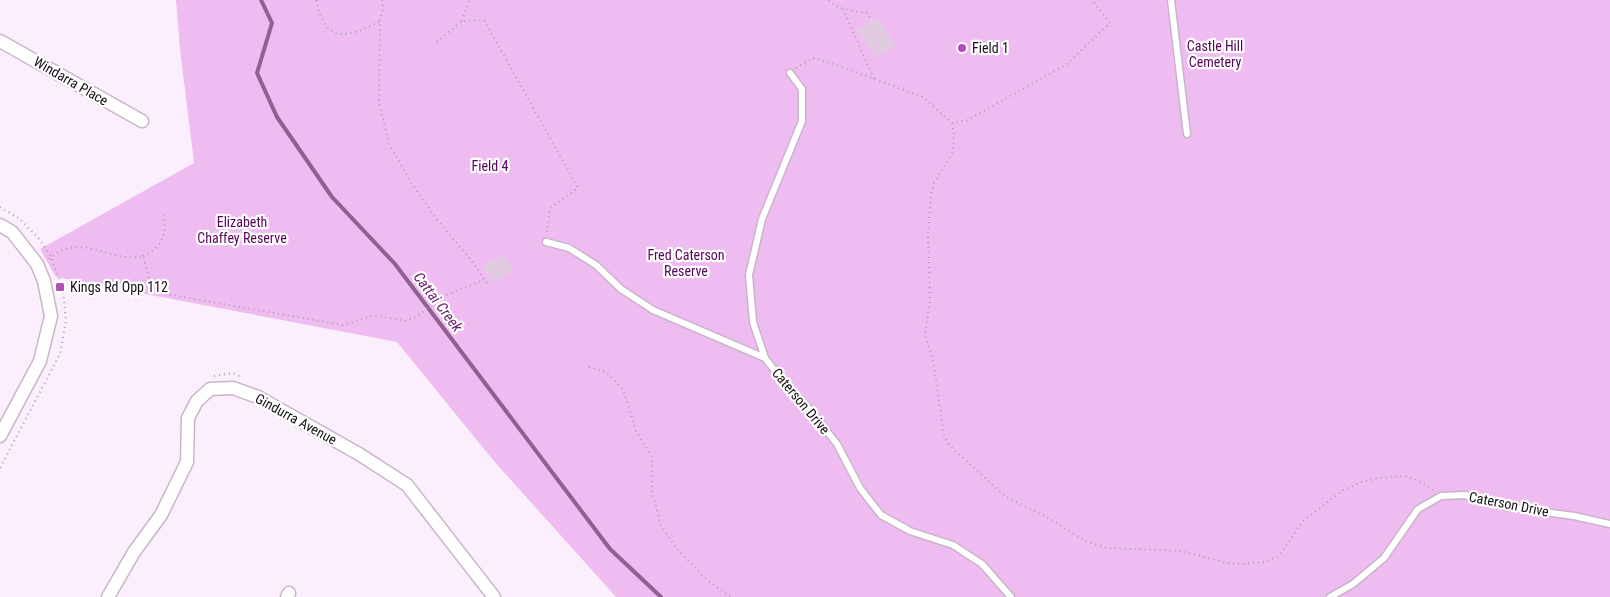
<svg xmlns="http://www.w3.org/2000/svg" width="1610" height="597" viewBox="0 0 1610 597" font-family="'Roboto Condensed',sans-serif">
	<rect width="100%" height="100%" fill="#fceffd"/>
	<path fill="#efbcf1" d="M176,0H1610V597H616L493,460L397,342L56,277L40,249L194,163L180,49Z"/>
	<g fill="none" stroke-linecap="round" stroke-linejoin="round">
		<path stroke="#8f6090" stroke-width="4" d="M261,0L272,23L257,73L277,117L332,197L395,264L610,549L661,597"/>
	</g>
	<path fill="#e1cbe1" d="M876,17L896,44L877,58L857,31Z
		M503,255L513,271L493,283L483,266Z"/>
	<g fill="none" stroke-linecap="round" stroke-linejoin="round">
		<g stroke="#c9b4c9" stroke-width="9">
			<path id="service" d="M1171,0L1187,134
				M790,73L802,89V121L762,219L749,275L753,322L765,358L785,384L812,412L837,444L860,488L881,515L910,531L953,545L982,564L1011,597
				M546,242L569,248L596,265L621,289L653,310L765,358
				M1330,597L1353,584L1384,558L1418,509L1441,496L1465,495L1507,507L1574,516L1610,524"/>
		</g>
		<g stroke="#c9b4c9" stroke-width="15">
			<path id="minor" d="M0,41L142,121
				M0,225L12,232L37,264L44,281L51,316L40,361L0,436
				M108,597L134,552L161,515L187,462L188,418L197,401L210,389L233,388L258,397L359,454L407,485L494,597
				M287,597L289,593"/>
		</g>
		<path stroke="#a99eaa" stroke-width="2" stroke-dasharray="1 4" stroke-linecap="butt" d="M316,0C325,45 347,38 380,21
			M382,0L383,8L380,21L379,102L389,144L412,184L438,221L471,260L488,285
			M829,0C837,10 855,11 867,13L872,20
			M843,9L874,79
			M462,21L469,0
			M437,42L462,21L484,20L578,188L550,208L547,232
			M796,68L813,58L834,64L923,97L952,123L968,120L1067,64L1110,23L1092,0
			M952,123L954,134L953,152L934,183L931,196L928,234L930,298L925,335L933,360L944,435L949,445L1005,496L1052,520L1085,541L1107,548L1181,551L1227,563L1243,564L1265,562L1279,556L1302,522L1343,490L1362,482L1379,478L1404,476L1417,480L1433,490
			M0,207L19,218L40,240L51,257L63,290L66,320L60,354L0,468
			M143,256C163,246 166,237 164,215
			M49,259C54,255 60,250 66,249C93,241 116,263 143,256L151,284L160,293L343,325L374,315L406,321L418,316L439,298L484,280
			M589,367L606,372L623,389L636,431L652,457V491L661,526L678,550L708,581L731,597
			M214,376L233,373L241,377"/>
		<use href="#service" stroke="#fff" stroke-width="6"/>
		<use href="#minor" stroke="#fff" stroke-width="12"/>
	</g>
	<g fill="#b04fb6" stroke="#fff" stroke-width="2">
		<circle cx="962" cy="48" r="5"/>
		<rect x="55" y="282" width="10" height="10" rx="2.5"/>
	</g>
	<g text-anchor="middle" stroke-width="4.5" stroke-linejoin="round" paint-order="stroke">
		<g font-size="14" fill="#57045c" stroke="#fff">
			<text x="1215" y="51">Castle Hill<tspan x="1215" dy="16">Cemetery</tspan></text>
			<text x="490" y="171">Field 4</text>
			<text x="242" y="227">Elizabeth<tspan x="242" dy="16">Chaffey Reserve</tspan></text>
			<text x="686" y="260">Fred Caterson<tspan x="686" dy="16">Reserve</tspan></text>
		</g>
		<g font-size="14" fill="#160f16" stroke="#fff" text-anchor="start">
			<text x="972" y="53">Field 1</text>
			<text x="70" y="292">Kings Rd Opp 112</text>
		</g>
		<g font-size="14" fill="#160f16" stroke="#fff">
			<text transform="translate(71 81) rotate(30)" y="5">Windarra Place</text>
			<text transform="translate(801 401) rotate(50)" y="5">Caterson Drive</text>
			<text transform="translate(296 419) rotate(29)" y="5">Gindurra Avenue</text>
			<text transform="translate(1509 504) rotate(11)" y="5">Caterson Drive</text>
		</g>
		<g font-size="15" font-style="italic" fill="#6c2071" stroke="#fff">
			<text transform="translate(438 302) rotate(53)" y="5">Cattai Creek</text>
		</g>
	</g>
</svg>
